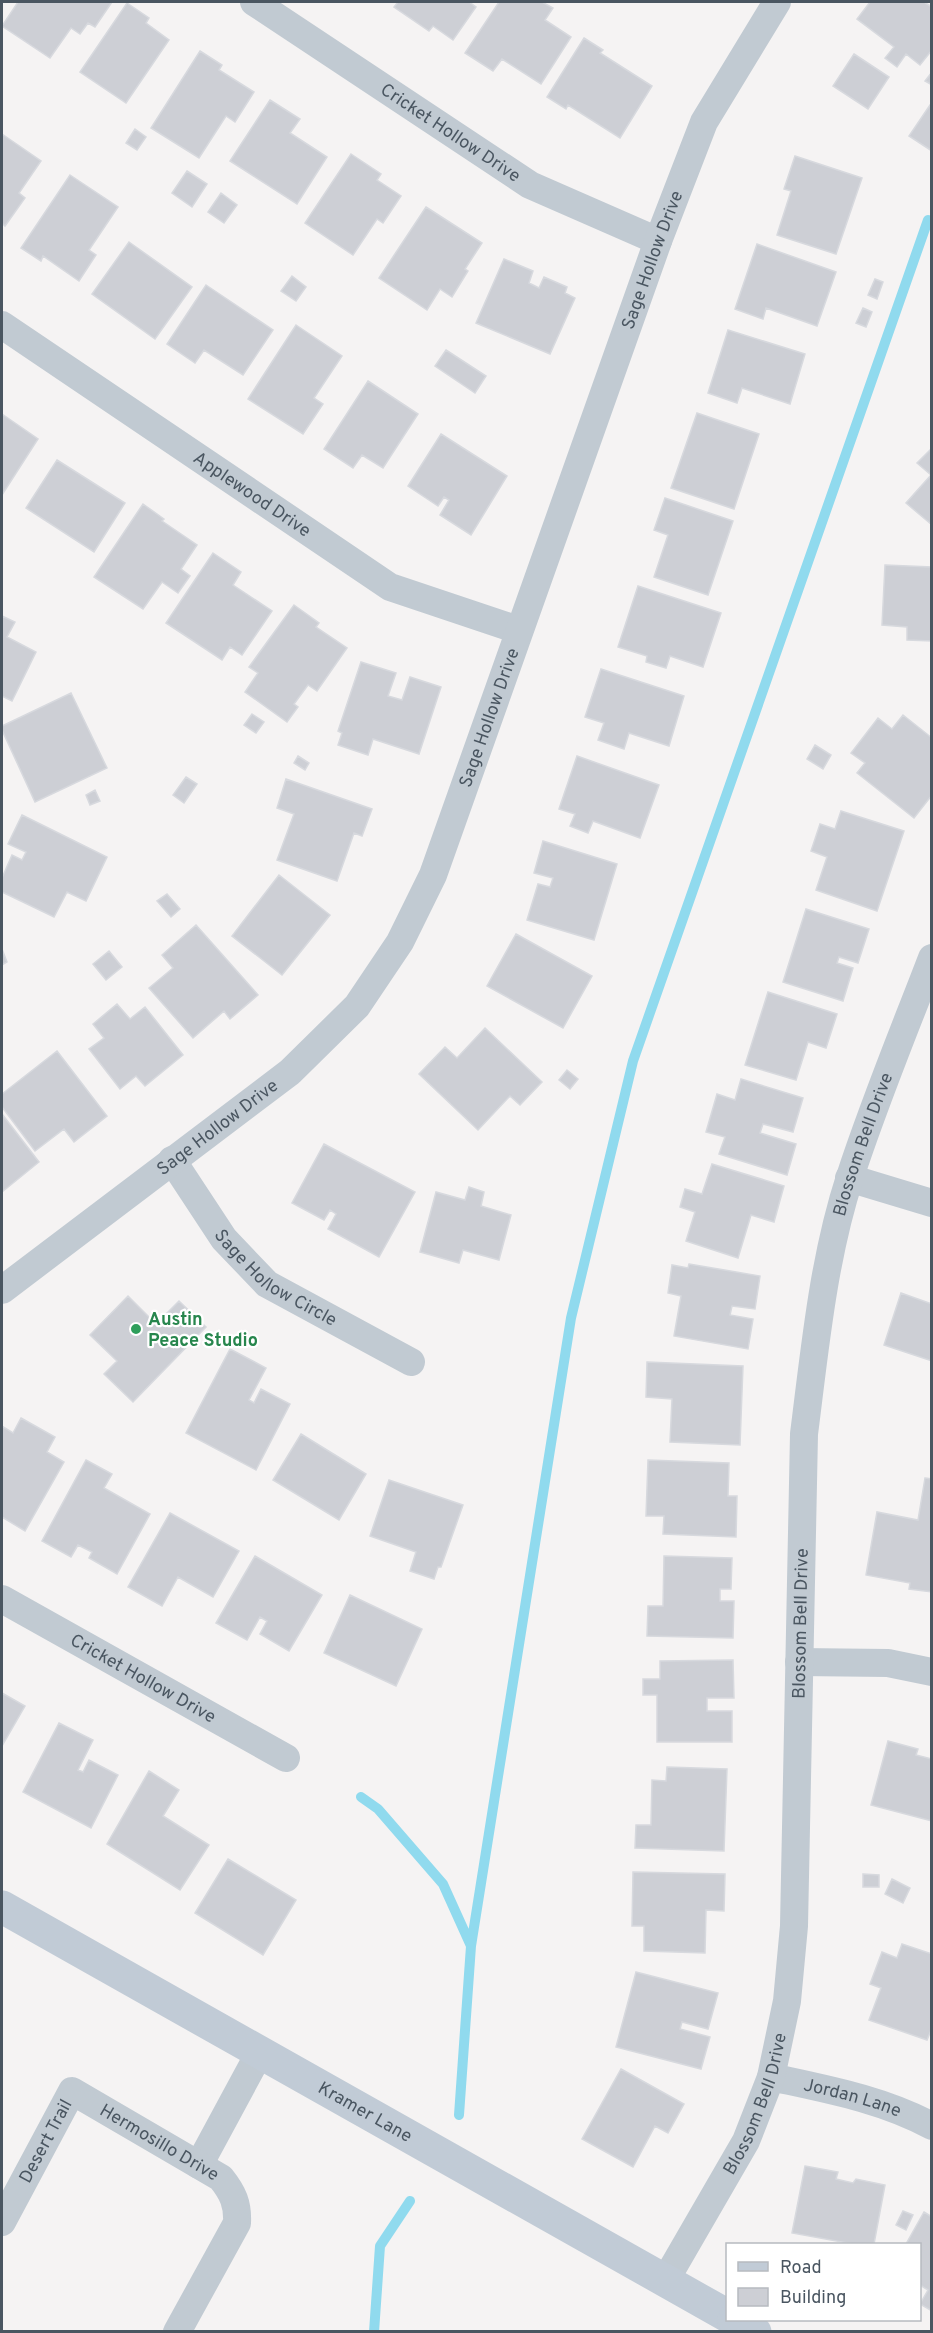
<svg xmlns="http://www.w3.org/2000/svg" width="933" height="2333" viewBox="0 0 933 2333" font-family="Overpass,sans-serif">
	<rect width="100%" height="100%" fill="#f5f3f3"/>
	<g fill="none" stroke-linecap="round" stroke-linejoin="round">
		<path stroke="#90daee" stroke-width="10" d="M361,1797L378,1809L443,1884L471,1946L459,2115
			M471,1946L571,1318L633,1061L928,220
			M374,2332L380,2246L410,2201"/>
	</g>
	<path fill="#cdcfd5" stroke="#d7d9de" stroke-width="1.5" d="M18,2H112L95,27L88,23L80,34L71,28L50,58L2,26Z
		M398,2H469L476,7L453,40L433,26L429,31L394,7Z
		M499,2H542L553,8L545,20L571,37L541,84L502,59L493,71L465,53Z
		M870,2H924L932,7V50L920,65L906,54L897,67L885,58L894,47L857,19Z
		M127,3L149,18L146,23L169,40L126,103L80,72Z
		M584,38L603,50L600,53L652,86L620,138L568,105L566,109L547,97Z
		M200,51L222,65L219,70L254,92L235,122L226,116L199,158L151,128Z
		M854,54L889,77L868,109L833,86Z
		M932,72V85L925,81Z
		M270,100L300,119L290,133L327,157L297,204L230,161Z
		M930,105L932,106V151L909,136Z
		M135,129L146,137L137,150L126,143Z
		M2,134L41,161L19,193L25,198L5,226L2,223Z
		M351,154L381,174L377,180L401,196L383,223L377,219L353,255L305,223Z
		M795,156L862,178L836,254L777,235L791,191L784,189Z
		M187,171L207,184L192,207L172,193Z
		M70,175L118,207L89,250L96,255L79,281L43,256L41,261L21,248Z
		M221,193L237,205L224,223L208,212Z
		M426,207L482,243L465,269L468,271L452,297L440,289L427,310L379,278Z
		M129,242L192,287L155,339L92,294Z
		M757,244L836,272L817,326L766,308L763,319L735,309Z
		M504,259L533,271L529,283L539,288L544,277L567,287L565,293L575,298L550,354L476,323Z
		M292,276L306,287L296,301L281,291Z
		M875,279L883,282L877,299L868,295Z
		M206,285L273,330L243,375L204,350L195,363L167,344Z
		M863,308L872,312L866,327L856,323Z
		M296,325L342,356L314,398L323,404L303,434L248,399Z
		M728,330L805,354L790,404L742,388L737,403L708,393Z
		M446,350L486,376L475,393L435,366Z
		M368,381L418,414L383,468L362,455L353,468L324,449Z
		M697,413L759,434L734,509L671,488Z
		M2,414L38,439L2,495Z
		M441,434L507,476L471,535L440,515L449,500L444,497L438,506L408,486Z
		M932,448V525L906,503L931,475L917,463Z
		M57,460L125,503L94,552L26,508Z
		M665,498L733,521L708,595L654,577L668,535L654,530Z
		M143,504L164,519L162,521L197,545L181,569L190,576L178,593L162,582L143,609L94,577Z
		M213,553L241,572L233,585L272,611L242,655L230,647L222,660L166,623Z
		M885,565L932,567V641L907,640V627L882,625Z
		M638,586L721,613L703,667L670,656L666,668L646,662L647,656L618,647Z
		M294,605L319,623L316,627L347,648L317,691L308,685L294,704L298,707L287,722L245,692L258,673L249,667Z
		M2,616L15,622L7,637L36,652L12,701L2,696Z
		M361,662L396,673L388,696L402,700L410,677L441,687L419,754L373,739L368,755L338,745L342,733L338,731Z
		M601,669L684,696L669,746L629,733L624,749L598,740L604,723L585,717Z
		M71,693L107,768L35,802L2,730V726Z
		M252,714L264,722L256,733L244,725Z
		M903,715L932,738V795L914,818L857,773L865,763L851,753L878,718L892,729Z
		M815,745L831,755L823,769L807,759Z
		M298,756L309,763L305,770L294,763Z
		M577,756L659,785L640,838L593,821L588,833L570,826L575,814L559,809Z
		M186,777L197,784L184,803L173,795Z
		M286,779L372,809L362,836L354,833L337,881L277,860L294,814L277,808Z
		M95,790L100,801L90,805L86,795Z
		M841,811L904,831L877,911L816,890L827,857L811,851L820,824L835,829Z
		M22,815L107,857L86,901L67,892L54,917L2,892V878L12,855L22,860L26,852L8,844Z
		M543,841L617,864L594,940L527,920L538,884L550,887L553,878L534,873Z
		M279,875L330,915L282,975L232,936Z
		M167,894L180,909L171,917L157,901Z
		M806,909L869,929L858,963L839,957L837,963L853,968L843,1001L783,982Z
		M196,925L258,995L230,1019L224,1011L193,1038L149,988L173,968L162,955Z
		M516,934L592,976L563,1028L487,986Z
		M2,949L7,962L2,965Z
		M109,951L122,967L106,980L93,964Z
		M768,992L837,1014L826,1048L808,1042L796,1080L745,1065Z
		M117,1004L130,1019L145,1007L183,1055L145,1086L136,1076L120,1089L89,1049L104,1038L93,1024Z
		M485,1028L542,1082L520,1105L510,1096L478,1130L419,1074L445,1047L457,1058Z
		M57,1051L107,1116L74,1142L64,1129L35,1151L2,1107V1094Z
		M567,1070L578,1079L570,1089L559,1080Z
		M741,1079L803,1098L793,1132L763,1124L760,1133L796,1144L787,1175L719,1154L725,1137L706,1132L717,1094L735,1100Z
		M2,1114L39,1162L2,1192Z
		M324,1144L415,1192L379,1257L328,1229L336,1214L330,1210L324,1220L292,1203Z
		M712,1164L784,1186L774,1222L751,1215L738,1258L686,1241L695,1212L680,1207L685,1189L702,1194Z
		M469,1187L484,1192L481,1206L511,1215L499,1260L463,1250L459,1263L420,1252L436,1192L465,1200Z
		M689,1264L760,1276L755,1309L732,1306L730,1315L753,1319L748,1349L674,1336L681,1296L668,1293L672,1265L688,1268Z
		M901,1293L932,1304V1361L884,1345Z
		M128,1296L156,1324L179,1301L206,1327L133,1402L104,1374L117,1361L90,1335Z
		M230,1349L266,1368L249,1400L254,1403L261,1389L290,1404L256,1470L186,1433Z
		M647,1362L743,1366L740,1445L670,1442L672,1399L646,1397Z
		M21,1418L55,1437L47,1452L64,1462L25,1531L2,1517V1426L13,1433Z
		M301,1434L366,1474L339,1520L273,1480Z
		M86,1460L112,1474L104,1488L150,1514L117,1574L89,1558L92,1552L78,1545L71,1557L42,1541Z
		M648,1460L729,1463L728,1496H737L736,1537L663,1534L664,1516H646Z
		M925,1478L932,1479V1592L909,1589L910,1583L866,1575L877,1512L918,1520Z
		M389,1480L463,1505L441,1567H438L434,1579L410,1571L416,1552L370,1536Z
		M170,1513L239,1551L213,1597L178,1577L162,1606L128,1587Z
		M255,1556L322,1595L289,1651L260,1634L267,1621L260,1617L247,1640L216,1623Z
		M664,1556L732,1558L731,1589H720V1601H734L733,1638L647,1636L648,1606H663Z
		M350,1595L422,1629L396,1686L324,1653Z
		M733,1660L734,1698H707V1711H732V1742H657V1695H643V1679H660V1661Z
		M2,1693L25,1706L2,1746Z
		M59,1723L93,1740L78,1770L83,1772L89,1760L118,1775L91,1828L23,1792Z
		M888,1741L918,1749L916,1755L932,1759V1821L871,1805Z
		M667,1767L727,1769L724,1851L635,1848L636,1825H651L652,1780L666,1781Z
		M149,1771L179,1790L163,1816L209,1845L180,1890L107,1844Z
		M228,1859L296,1900L263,1955L195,1913Z
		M633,1872L725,1874L724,1911L706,1910L705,1953L644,1951V1926H632Z
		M863,1874L879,1875V1887H863Z
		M892,1879L910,1888L903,1903L885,1894Z
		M902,1944L932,1954V2028L927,2040L869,2020L881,1988L870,1984L882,1952L897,1958Z
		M636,1972L718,1993L708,2029L682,2022L680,2029L710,2037L701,2069L616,2047Z
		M621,2069L684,2104L668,2133L655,2126L633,2167L582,2139Z
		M805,2166L838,2172L836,2179L853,2183L856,2179L885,2185L874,2244H853L792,2233Z
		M903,2211L913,2215L906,2230L896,2225Z
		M924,2212L932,2217V2311L920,2304L928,2290L920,2285V2244H906Z"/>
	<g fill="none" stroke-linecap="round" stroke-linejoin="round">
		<g stroke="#c1cad2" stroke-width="28">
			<path id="s1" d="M254,2L530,185L658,241"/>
			<path id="s2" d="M2,325L390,587L518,630"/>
			<path id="s3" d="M172,1160L224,1239L267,1284L411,1362"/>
			<path d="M849,1178L932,1203"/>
			<path id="s4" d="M2,1290L290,1072L357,1006L400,942L433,875L658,241L704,122L777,2"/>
			<path id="s5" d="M2,1599L286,1758"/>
			<path d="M799,1662L888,1663L932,1672"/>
			<path id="s6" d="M771,2077C826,2089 882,2099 932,2126"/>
			<path d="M199,2165L260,2052"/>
			<path id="s7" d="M2,2222L72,2091L221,2178C233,2193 238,2204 237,2223L177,2332"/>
			<path id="s8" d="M665,2281L746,2141L771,2077L787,2001L794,1926L804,1434C815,1348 823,1260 850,1177C874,1103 904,1031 932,958"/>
		</g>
		<g stroke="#c1cbd6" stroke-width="33">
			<path id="s9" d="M2,1907L728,2316"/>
			<path d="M734,2320L755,2332"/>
		</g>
	</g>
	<circle fill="#2e9e5b" stroke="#fff" stroke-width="2" cx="136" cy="1329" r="6"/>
	<g text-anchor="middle" stroke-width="4.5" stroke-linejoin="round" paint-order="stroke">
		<g font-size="18" fill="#4a5661" stroke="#fff">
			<text dy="6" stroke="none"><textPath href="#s1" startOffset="236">Cricket Hollow Drive</textPath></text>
			<text dy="6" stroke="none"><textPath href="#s4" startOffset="1260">Sage Hollow Drive</textPath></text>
			<text dy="6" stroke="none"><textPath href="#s2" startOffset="302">Applewood Drive</textPath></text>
			<text dy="6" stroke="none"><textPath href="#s4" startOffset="774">Sage Hollow Drive</textPath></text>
			<text dy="6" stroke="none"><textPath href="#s4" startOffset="270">Sage Hollow Drive</textPath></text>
			<text dy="6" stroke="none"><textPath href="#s8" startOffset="1172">Blossom Bell Drive</textPath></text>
			<text dy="6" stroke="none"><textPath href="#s3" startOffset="160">Sage Hollow Circle</textPath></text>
			<text dy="6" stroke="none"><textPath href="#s8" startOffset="686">Blossom Bell Drive</textPath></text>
			<text dy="6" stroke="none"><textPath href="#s5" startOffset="162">Cricket Hollow Drive</textPath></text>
			<text dy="6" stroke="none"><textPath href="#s6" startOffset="84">Jordan Lane</textPath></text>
			<text dy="6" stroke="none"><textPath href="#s8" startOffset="200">Blossom Bell Drive</textPath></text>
			<text dy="6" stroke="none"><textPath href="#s9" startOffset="417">Kramer Lane</textPath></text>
			<text dy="6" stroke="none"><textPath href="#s7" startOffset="92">Desert Trail</textPath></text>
			<text dy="6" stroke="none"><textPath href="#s7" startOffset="250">Hermosillo Drive</textPath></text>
		</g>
		<g font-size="18" font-weight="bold" fill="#27864d" stroke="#fff" text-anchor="start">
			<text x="148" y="1325">Austin<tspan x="148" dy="21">Peace Studio</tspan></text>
		</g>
	</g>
	<rect width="933" height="2333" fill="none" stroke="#4a5661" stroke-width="6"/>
	<rect x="726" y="2243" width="195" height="78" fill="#ffffff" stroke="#b7bbc0" stroke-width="1.5"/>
	<rect x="738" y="2262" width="30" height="9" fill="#c1cbd6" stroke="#b7bbc0" stroke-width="1.5"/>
	<text x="780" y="2273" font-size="18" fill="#4a5661">Road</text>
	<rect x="738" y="2288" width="30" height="18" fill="#cdcfd5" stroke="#b7bbc0" stroke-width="1.5"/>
	<text x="780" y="2303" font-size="18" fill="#4a5661">Building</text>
</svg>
